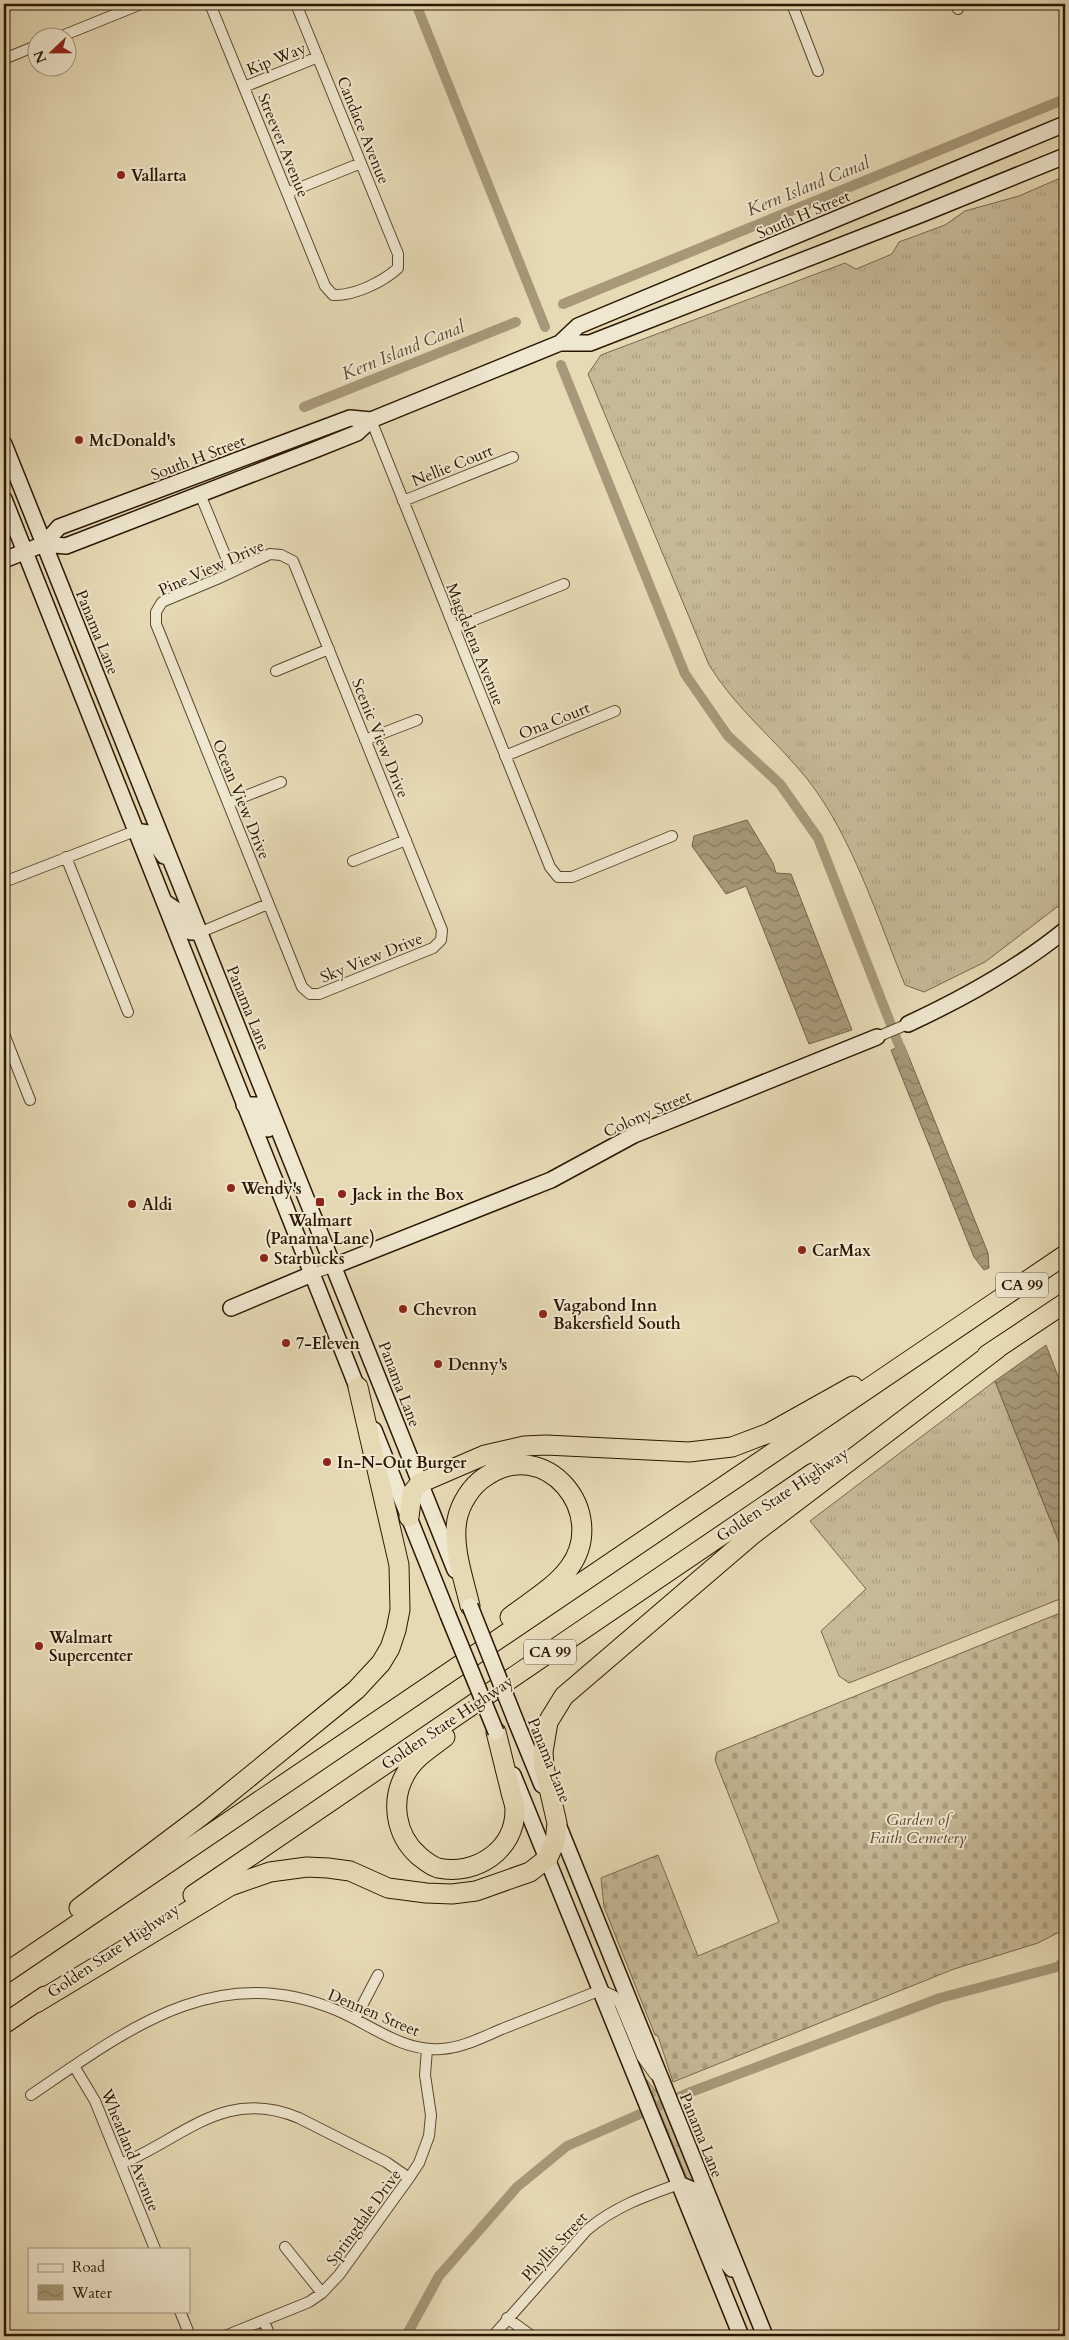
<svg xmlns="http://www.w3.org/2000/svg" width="1069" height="2340" viewBox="0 0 1069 2340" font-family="Cardo,serif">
	<defs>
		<pattern id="grass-tufts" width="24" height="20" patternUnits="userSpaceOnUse" patternTransform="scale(1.25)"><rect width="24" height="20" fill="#c6b997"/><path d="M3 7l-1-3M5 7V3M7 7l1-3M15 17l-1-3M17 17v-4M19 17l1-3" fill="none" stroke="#aa9e80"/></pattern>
		<pattern id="forest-firs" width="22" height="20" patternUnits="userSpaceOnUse" patternTransform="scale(1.25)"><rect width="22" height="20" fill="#c6b997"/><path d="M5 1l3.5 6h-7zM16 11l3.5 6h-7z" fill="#aa9e80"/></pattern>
		<pattern id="cemetery-stones" width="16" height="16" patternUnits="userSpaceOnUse" patternTransform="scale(1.25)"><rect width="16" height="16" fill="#c6b997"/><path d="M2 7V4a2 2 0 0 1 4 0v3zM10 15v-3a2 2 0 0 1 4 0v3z" fill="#aa9e80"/></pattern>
		<pattern id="water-waves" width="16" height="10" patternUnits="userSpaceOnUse" patternTransform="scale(1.25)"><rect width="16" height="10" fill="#a69878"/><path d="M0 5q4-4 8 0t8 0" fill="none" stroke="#877b60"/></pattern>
	</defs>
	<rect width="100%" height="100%" fill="#e6dab5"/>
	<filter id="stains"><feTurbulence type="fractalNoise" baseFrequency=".004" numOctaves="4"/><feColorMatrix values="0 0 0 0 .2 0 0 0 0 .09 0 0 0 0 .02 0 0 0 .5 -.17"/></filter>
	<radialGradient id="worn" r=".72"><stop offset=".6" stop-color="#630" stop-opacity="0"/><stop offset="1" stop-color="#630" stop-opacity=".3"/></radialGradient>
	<path fill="url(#grass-tufts)" stroke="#78684c" d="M1065,176V901L985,962L924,992L905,985C877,917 853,838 808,780C776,740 736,709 709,665L588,374L601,355L845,263L856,269L892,254L899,242L945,225L965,211L1019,196Z
		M995,1381L1065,1557V1597L849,1683L839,1676L821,1631L866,1589L810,1521Z"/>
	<path fill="url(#forest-firs)" stroke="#78684c" d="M646,2079L658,2094L701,2200L688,2181Z"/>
	<path fill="url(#cemetery-stones)" stroke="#78684c" d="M1065,1611V1929L1038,1943L954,1969L673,2082L658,2036L655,2035L604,1907L601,1878L658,1855L698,1956L779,1922L715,1760L717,1752Z"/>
	<path fill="url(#water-waves)" stroke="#756449" d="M747,820L773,863L776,873L791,874L852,1030L809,1044L746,886L726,894L692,846L694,836Z
		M904,1045L988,1253L989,1268L984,1270L974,1257L891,1050Z
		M1046,1345L1065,1394V1557L995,1381Z"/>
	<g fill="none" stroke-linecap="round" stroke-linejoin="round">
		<path stroke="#a69878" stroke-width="10" d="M416,4L545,327
			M563,304L1065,99
			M561,365L685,674L728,736L780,784L818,838L904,1058
			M304,407L516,322
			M406,2336L439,2276L517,2187L567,2146L688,2093L940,1998L1057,1967L1065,1961"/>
		<g stroke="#5a482f" stroke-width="12">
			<path id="street" d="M210,4L325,286L333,295C354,296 383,282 398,268V254L296,4
				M792,4L818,71
				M955,4L958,9
				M57,38L141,4
				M4,59L38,45
				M244,87L318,57
				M287,193L361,163
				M371,420L550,867L558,877H572L672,836
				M200,494L232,572
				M403,501L513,457
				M270,554L281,555L293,561L442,930L441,940L433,948L319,994H310L302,987L156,624V612L162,602L217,579Z
				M454,628L564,584
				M276,671L329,649
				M365,740L417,720
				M505,756L615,711
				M228,803L281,782
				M66,857L128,1012
				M353,861L406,840
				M4,882L135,831
				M201,932L268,904
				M4,1034L30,1100
				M877,1037L908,1024
				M312,1274L334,1266
				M355,2019L378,1975
				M74,2066L95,2101L155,2249
				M31,2095C127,2030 215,1960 336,2010C370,2024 402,2052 441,2049C462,2048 483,2037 502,2029C535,2016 568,2003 601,1990L614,1996L620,2004L642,2057L655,2075
				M121,2164C185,2137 225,2087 299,2118L386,2162L409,2178
				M285,2247L322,2293
				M180,2311L190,2336
				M507,2318L532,2336
				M264,2321L270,2336
				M225,2336L309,2302L322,2293L339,2275L409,2178L419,2163L429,2136L431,2115L425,2075L427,2049
				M493,2336L587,2230C614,2207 645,2196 679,2184"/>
		</g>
		<g stroke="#2b1702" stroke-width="18">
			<path id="secondary" d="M1065,124L578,326L560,343H590L922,214L1065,156
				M4,444L455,1570
				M4,499L361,1397
				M44,544L66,546L317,449L357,433L371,420L560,343
				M4,560L44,544L59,527L350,418L371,420
				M135,831L148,833L164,856
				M166,903L179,912L191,932H201
				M908,1024C964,998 1017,969 1065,930
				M244,1105H256L268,1129
				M334,1266L551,1180L634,1135L877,1037
				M231,1308L312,1274
				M374,1430L448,1615
				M517,1724L542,1785
				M513,1775L741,2336
				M557,1822L765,2336
				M679,2184L693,2190L720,2254L732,2269"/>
		</g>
		<g stroke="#2b1702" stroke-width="21">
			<path id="highway" d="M987,1355L1065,1303
				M409,1517L412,1493L420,1483L485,1455L524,1446L546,1445L689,1452L732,1447L769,1433L853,1386
				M470,1606C464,1580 452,1547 457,1520C460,1504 471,1486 485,1477C545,1434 610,1513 569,1568C554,1588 529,1602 510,1617
				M445,1737C432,1747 415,1757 406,1773C390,1800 395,1835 419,1856C424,1860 431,1866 438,1868C476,1876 515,1850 515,1810C515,1803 511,1795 510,1788C505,1769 501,1751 496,1732
				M193,1895L813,1473
				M79,1908L205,1813L356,1690L381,1663L390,1648L396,1630L400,1610L399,1565L358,1387
				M4,1974L1065,1255
				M36,2003L230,1886L270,1872L307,1867L328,1868L350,1871L388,1888L426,1893L452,1894L476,1891L530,1872L548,1858L555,1842L557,1823L544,1767L543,1752L548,1722L564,1696L752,1535L997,1349
				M4,2024L45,1996"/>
		</g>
		<use href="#street" stroke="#efe7cf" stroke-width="10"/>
		<use href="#secondary" stroke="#efe7cf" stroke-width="15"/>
		<use href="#highway" stroke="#e6dab5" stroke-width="19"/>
		<g stroke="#2b1702" stroke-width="18" stroke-linecap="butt">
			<path id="secondary-bridge" d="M470,1606L517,1724
				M448,1615L496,1732"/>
		</g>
		<use href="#secondary-bridge" stroke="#efe7cf" stroke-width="15"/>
	</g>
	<g fill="#8f2418" stroke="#efe7cf" stroke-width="2">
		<circle cx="121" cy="175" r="5"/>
		<circle cx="79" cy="440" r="5"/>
		<circle cx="231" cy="1188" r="5"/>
		<circle cx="342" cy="1194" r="5"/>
		<rect x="315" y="1197" width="10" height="10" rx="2.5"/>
		<circle cx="132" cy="1204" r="5"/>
		<circle cx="802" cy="1250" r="5"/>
		<circle cx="264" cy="1258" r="5"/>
		<circle cx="403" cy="1309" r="5"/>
		<circle cx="543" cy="1314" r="5"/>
		<circle cx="286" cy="1343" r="5"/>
		<circle cx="438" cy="1364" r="5"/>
		<circle cx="327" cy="1462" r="5"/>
		<circle cx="39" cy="1646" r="5"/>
	</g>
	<g text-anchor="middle" stroke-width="4" stroke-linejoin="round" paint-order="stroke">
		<g fill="#efe7cf" stroke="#665540" stroke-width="1">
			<rect x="996" y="1272.5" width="52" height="25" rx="4"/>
			<rect x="524" y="1639.5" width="52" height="25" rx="4"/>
		</g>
		<g font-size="15" font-weight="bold" fill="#2b1702">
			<text x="1022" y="1290">CA 99</text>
			<text x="550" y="1657">CA 99</text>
		</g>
		<g font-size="16" fill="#2b1702" stroke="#efe7cf">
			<text transform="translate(276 58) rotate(-22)" y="6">Kip Way</text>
			<text transform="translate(364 130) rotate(68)" y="6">Candace Avenue</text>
			<text transform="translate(284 145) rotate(68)" y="6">Streever Avenue</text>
			<text transform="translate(803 214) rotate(-23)" y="6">South H Street</text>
			<text transform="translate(198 457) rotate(-21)" y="6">South H Street</text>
			<text transform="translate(452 465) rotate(-22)" y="6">Nellie Court</text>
			<text transform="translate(211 567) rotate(-24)" y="6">Pine View Drive</text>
			<text transform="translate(98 632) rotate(68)" y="6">Panama Lane</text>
			<text transform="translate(476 644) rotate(68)" y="6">Magdelena Avenue</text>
			<text transform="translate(554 720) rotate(-22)" y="6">Ona Court</text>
			<text transform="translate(381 738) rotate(68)" y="6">Scenic View Drive</text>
			<text transform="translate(242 799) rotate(68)" y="6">Ocean View Drive</text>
			<text transform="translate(371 957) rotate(-22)" y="6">Sky View Drive</text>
			<text transform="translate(249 1008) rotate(68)" y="6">Panama Lane</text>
			<text transform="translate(647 1113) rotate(-24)" y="6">Colony Street</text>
			<text transform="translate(400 1384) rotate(69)" y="6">Panama Lane</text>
			<text transform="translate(782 1494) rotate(-34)" y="6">Golden State Highway</text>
			<text transform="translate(447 1722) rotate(-34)" y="6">Golden State Highway</text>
			<text transform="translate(550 1760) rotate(68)" y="6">Panama Lane</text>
			<text transform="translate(113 1950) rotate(-34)" y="6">Golden State Highway</text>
			<text transform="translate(374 2012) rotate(23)" y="6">Dennen Street</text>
			<text transform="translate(702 2135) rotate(68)" y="6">Panama Lane</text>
			<text transform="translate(131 2150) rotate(68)" y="6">Wheatland Avenue</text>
			<text transform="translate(363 2217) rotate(-54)" y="6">Springdale Drive</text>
			<text transform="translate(554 2246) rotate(-47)" y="6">Phyllis Street</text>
		</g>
		<g font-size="16" font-weight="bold" fill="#2b1702" stroke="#efe7cf" text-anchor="start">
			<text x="131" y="181">Vallarta</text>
			<text x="89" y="446">McDonald's</text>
			<text x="241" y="1194">Wendy's</text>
			<text x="352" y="1200">Jack in the Box</text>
			<text x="142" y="1210">Aldi</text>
			<text x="320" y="1226" text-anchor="middle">Walmart<tspan x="320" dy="18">(Panama Lane)</tspan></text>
			<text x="812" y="1256">CarMax</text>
			<text x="274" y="1264">Starbucks</text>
			<text x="553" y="1311">Vagabond Inn<tspan x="553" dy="18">Bakersfield South</tspan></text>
			<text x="413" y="1315">Chevron</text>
			<text x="296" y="1349">7-Eleven</text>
			<text x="448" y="1370">Denny's</text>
			<text x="337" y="1468">In-N-Out Burger</text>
			<text x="49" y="1643">Walmart<tspan x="49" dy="18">Supercenter</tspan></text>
		</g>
		<g font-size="16" font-style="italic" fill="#5a482f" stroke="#efe7cf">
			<text x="918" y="1825">Garden of<tspan x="918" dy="18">Faith Cemetery</tspan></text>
		</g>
		<g font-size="18" font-style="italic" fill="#5c4b31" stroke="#efe7cf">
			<text transform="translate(808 186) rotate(-22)" y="6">Kern Island Canal</text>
			<text transform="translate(403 350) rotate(-22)" y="6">Kern Island Canal</text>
		</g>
	</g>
	<rect width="1069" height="2340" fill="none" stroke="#e6dab5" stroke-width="20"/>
	<rect x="5" y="5" width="1059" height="2330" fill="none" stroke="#2b1702" stroke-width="2.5"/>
	<rect x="10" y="10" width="1049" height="2320" fill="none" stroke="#2b1702"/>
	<rect x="28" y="2248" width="162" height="65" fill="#efe7cf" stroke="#a1947d"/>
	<rect x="38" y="2264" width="25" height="8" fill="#efe7cf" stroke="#a1947d"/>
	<text x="72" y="2272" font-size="15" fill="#2b1702">Road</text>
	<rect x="38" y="2285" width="25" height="15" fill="url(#water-waves)" stroke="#a1947d"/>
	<text x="72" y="2298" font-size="15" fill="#2b1702">Water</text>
	<g transform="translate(52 52) rotate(248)"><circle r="24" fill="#efe7cf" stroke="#a1947d"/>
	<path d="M0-4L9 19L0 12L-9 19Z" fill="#8f2418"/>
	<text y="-8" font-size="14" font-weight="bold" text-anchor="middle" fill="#2b1702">N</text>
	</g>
	<rect width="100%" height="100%" filter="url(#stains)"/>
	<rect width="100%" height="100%" fill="url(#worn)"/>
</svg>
